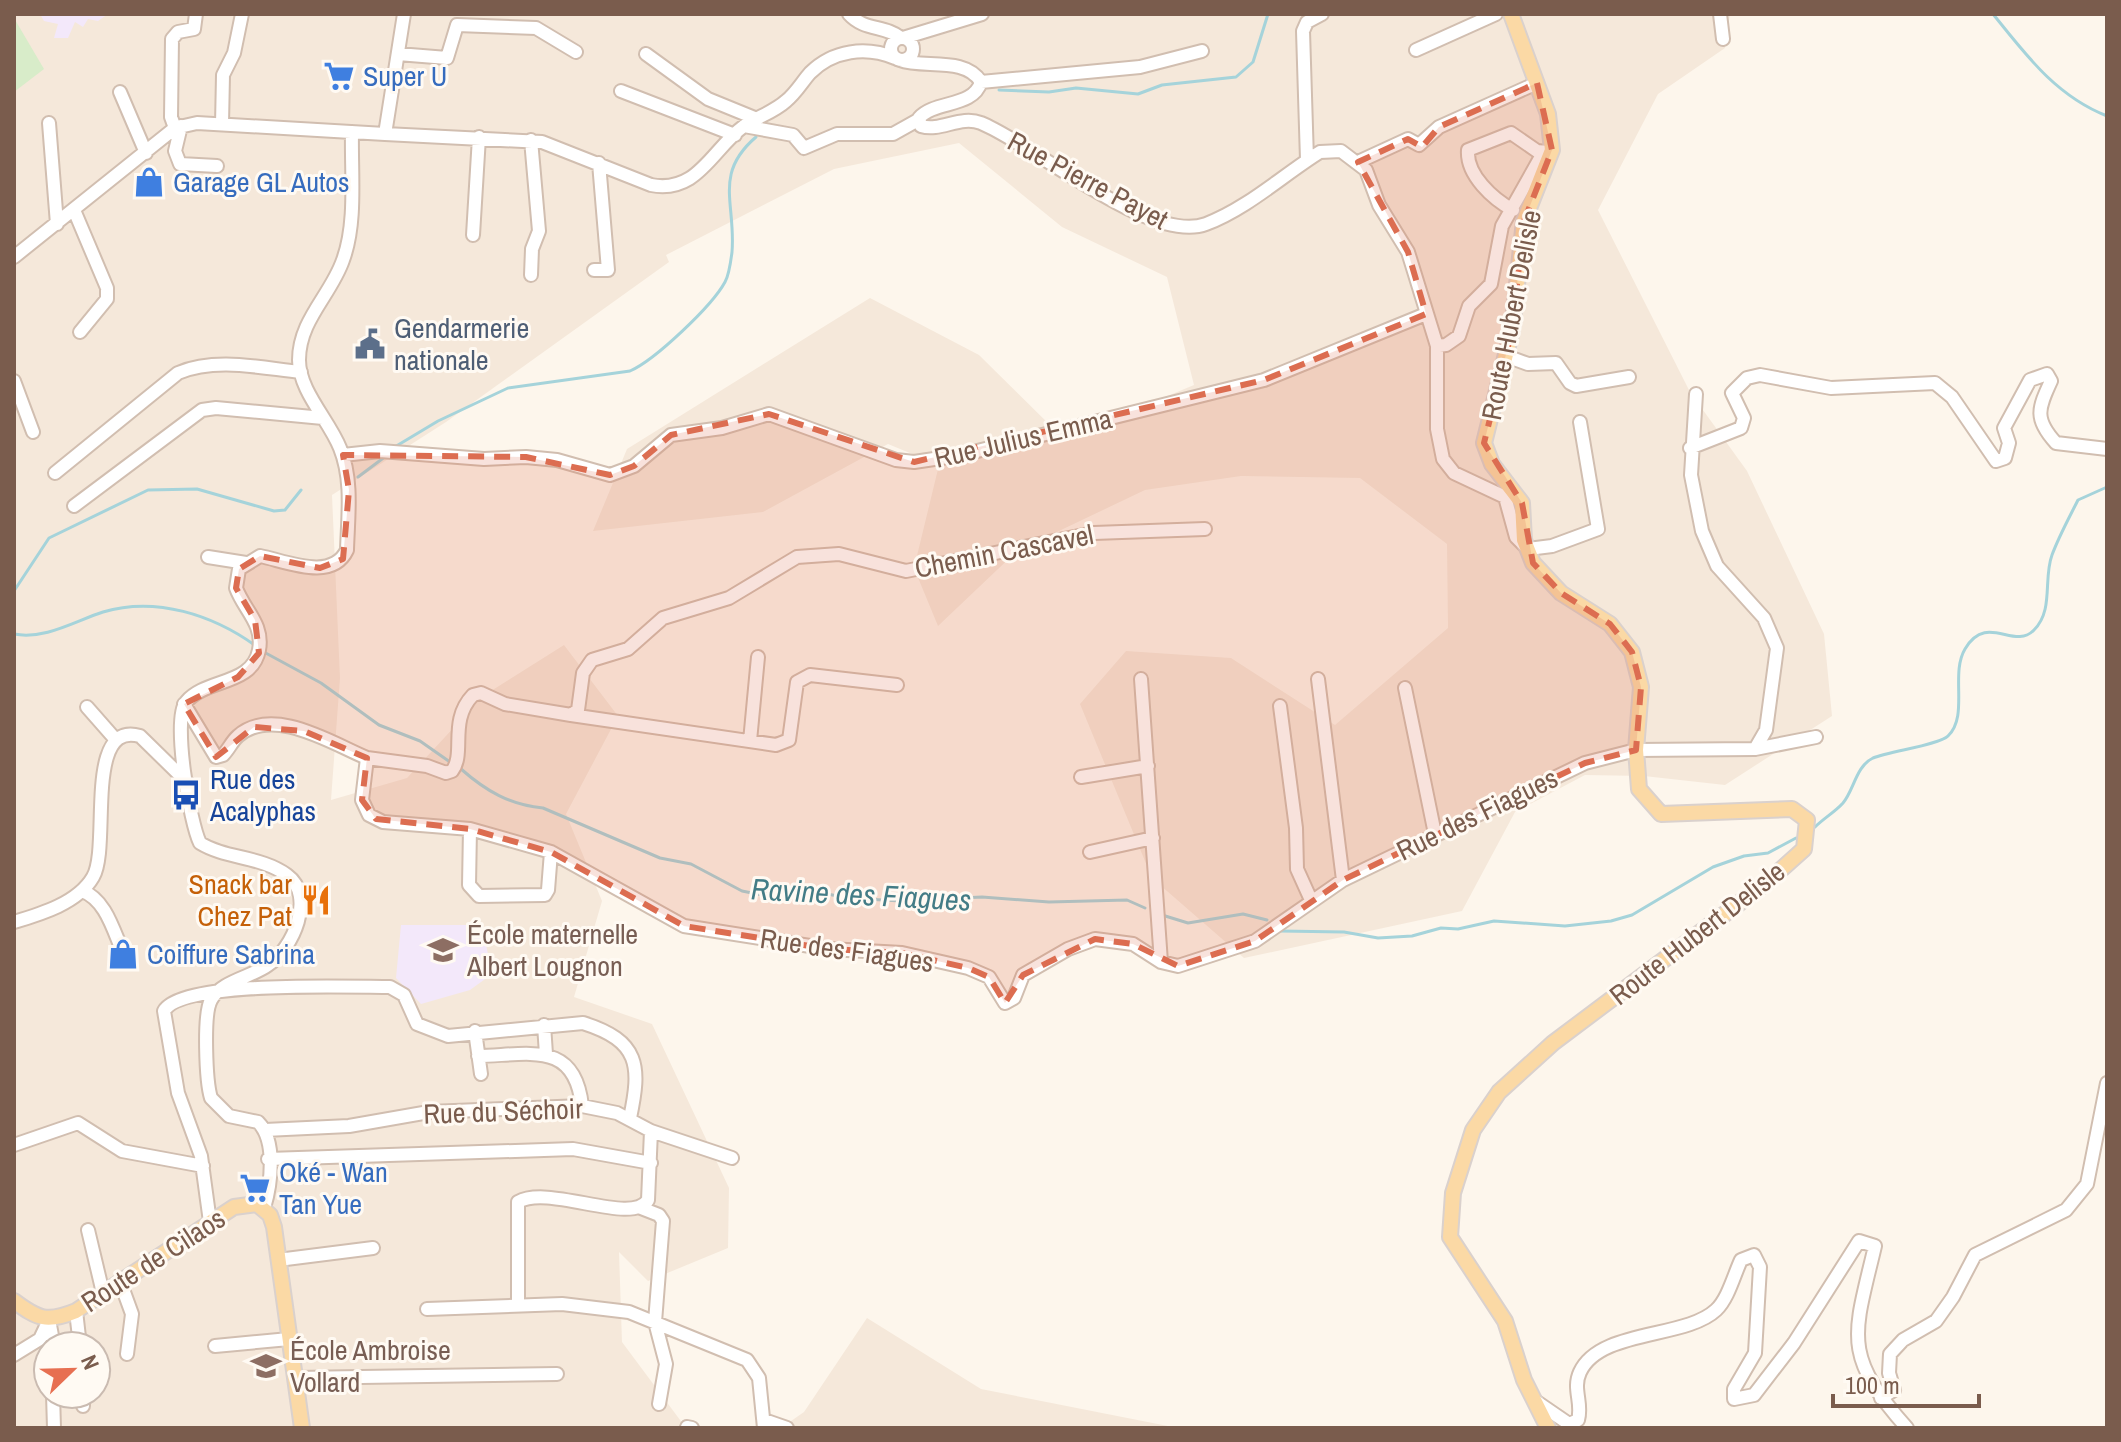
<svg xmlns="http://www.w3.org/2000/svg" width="2121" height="1442" viewBox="0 0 2121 1442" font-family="'Archivo Narrow',sans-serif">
	<rect width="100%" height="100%" fill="#fdf6ec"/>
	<path fill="#f5e8da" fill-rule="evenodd" d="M14,14H1730L1725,48L1658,94L1598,210L1690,392L1747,471L1824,634L1832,716L1725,785L1644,776L1585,775L1515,812L1462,911L1244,958L1152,878L1080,704L1126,651L1231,658L1335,725L1448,628L1447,544L1360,478L1241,476L1145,490L1017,551L938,626L914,568L939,465L888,444L763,512L593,531L627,449L870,298L979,355L1064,439L1194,385L1167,277L1062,227L959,143L834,169L666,255L669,262L446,422L332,495L340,678L331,800L407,778L483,696L564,645L618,716L566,814L602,901L574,997L652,1024L729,1188L728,1248L648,1281L619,1252L622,1342L686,1428H14ZM48,1346H96V1394H48Z
		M867,1318L981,1389L1178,1428H781L804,1412Z"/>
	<path fill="#f3e8fa" d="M40,14H108L98,21L88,19L83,27L75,22L68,38H54L58,24L44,21Z
		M401,925H482L492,974L470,990L421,1004L396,978Z"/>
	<path fill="#d8ecc9" d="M14,18L44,69L14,92Z"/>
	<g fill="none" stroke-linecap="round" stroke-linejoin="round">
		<path stroke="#a5d3da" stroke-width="3" d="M1993,14C2026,55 2056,96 2107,116
			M999,90L1049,92L1076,88L1138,94L1162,85L1236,77L1253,62L1268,14
			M393,448L438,421L508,388L630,371C655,360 712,306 725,282C729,275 731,260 732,252C736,203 713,174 756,137
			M358,477L386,456
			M14,591L49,538L148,490L197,489L274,511L285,510L301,490
			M14,634C45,640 75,621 103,612C156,596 213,615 256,646
			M262,651L321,683L379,725L420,741L450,762
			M461,769C486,791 510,805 543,808L660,858L691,864L742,891L762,895L808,890L847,898L901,901L982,897L1049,902L1127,900L1145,908
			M1815,827C1824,818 1835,812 1843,803C1854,790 1856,766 1873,758C1890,751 1939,745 1948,736C1969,716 1950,674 1965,649C1987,612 2014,651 2034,630C2054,610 2043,579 2052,555C2059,536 2069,518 2078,500L2107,487
			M1162,915L1188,923L1243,914L1267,920
			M1280,931L1344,932L1378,938L1412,936L1441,928L1458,929L1494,921L1565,926L1611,921L1632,915L1713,867L1744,856L1768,853L1796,838"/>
		<g stroke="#d1beb0" stroke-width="16">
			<path id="minor" d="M849,14C864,31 885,25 901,38
				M1720,14L1723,39
				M903,38L982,14
				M891 49a11 11 0 1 1 22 0a11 11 0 1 1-22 0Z
				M1416,50L1496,14
				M398,54L447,58L457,25L536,28L576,52
				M646,54L708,99L757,119
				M900,60C923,69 965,56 981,82C973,108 935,100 919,118L921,126C941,132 960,115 981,123C1035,145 1151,245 1206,224C1248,208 1283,175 1320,152L1341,151L1366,170L1379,205L1408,252L1437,346V429L1443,459L1454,473L1505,497L1516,537L1528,549L1552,546L1598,529L1580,422
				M981,82L1140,67L1202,51
				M621,91L735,135
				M120,92L146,153
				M49,123L57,224
				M222,124L223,75L234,53L242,14
				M181,126L175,151L180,164L217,166
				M744,126L793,135L804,148L837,134H893L918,120
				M175,128L171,117L172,39L178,32L194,29L196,14
				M385,134L542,142L651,185C698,194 712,149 744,126C757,117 774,112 786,101C796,93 802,82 810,73C833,50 866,46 895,58
				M1307,160L1303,31L1307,22L1322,14
				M1358,162L1408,139L1419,145L1439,127L1537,83
				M74,210L107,288V299L80,332
				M1513,210C1493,199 1466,175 1468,150L1511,133L1537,151L1547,152
				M473,235L479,137
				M14,257L175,128L197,123L385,134L404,14
				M594,270H608L599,163
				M531,275L532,249L539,231L531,140
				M1437,346L1446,345L1459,336L1469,306L1491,284L1502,226L1543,153
				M1506,356L1528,364L1556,363L1570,383L1576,386L1629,377
				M14,381L33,432
				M1696,394L1691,475L1702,531L1717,566L1764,618L1777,648L1766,730L1755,749
				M1690,448L1741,428L1744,418L1732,393L1747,378L1760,375L1831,388L1935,383L1952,397L1996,461L2005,458L2009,443L2004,428L2030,380L2047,374L2051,381C2038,409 2034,419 2056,443L2107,449
				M343,455L380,451L484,459L526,457L557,460L610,475L634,466L671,435L722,428L769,414L896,460L914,462L961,455L1264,380L1426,314
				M55,473L178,373C216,357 261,368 301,372
				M74,506L202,410L216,408L323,418
				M208,557L246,563
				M1141,679L1161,962
				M1318,679L1343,880
				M1405,688L1435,834
				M184,704L216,757L223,755C229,749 232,741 238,736C273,705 333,744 367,758L362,800L369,815L383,822L470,829L551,852L684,926L829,949L902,953L968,968L989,977L1005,1003L1014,998L1023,975L1068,949L1095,939L1133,944L1161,962L1178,966L1255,941L1343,880L1585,763L1636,750L1755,749L1816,737
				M1280,706L1296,828L1297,869L1311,900
				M87,707L116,740
				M571,715L776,745L789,740L797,682L810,675L897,685
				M750,741L758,657
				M367,758L427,766L446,773L452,771C466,753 448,721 473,695L481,693L505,704L571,715L578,710L583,673L592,660L628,649L663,618L729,598L797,557L839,554L906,571L1094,533L1205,529
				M1081,777L1148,766
				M470,829L469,885L479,896L545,895L548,890L551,852
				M1090,852L1153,838
				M82,891C105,899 113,929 122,950
				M14,922C41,914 78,903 93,877C111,847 83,720 140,736L187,782
				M544,1025L546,1054
				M475,1031L481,1074
				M478,1056C529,1055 575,1040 582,1106
				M265,1130L349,1126L429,1112L582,1106L617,1113L651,1131L732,1158
				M14,1145L78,1123L122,1151L203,1166
				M268,1159L573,1149L651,1163
				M264,1208C271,1185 277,1141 258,1122L229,1116L211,1098C206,1082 203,1014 211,1000C221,981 252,977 268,965C293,949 316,896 287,875C261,856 226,859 200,843C190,823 172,719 186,702C206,678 252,686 259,650C264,624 244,610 236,588L239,569L260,556C286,561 332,582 347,550C348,516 353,480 340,448C329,420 299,391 299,360C299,320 331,295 343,260C357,222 351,173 352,132
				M641,1208L659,1215L663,1221L655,1322L666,1364L659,1404
				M210,1222L201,1156L178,1093L164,1011C181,980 351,987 390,987L404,995L417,1024L448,1036L583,1023C640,1041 641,1066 630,1118
				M88,1230L103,1293
				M278,1260L373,1248
				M120,1281L132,1314L127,1354
				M518,1303V1202C549,1184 632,1226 648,1200L651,1131
				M427,1309L562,1304L629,1312L747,1360L759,1378L764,1428
				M76,1311L80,1346
				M49,1320L54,1346
				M215,1346L289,1339
				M14,1355L40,1339L49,1320
				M295,1378L557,1374
				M53,1394L54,1428
				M83,1394V1406
				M1881,1398L1894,1390L1889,1373L1890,1354L1903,1340L1936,1321L1953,1297L1975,1255L2066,1210L2087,1184L2107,1083
				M1534,1400L1569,1424L1578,1420C1583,1403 1572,1389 1580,1372C1600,1329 1685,1339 1716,1310C1728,1299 1734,1275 1741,1260L1754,1255L1760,1267L1755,1353L1734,1389V1399L1754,1395L1794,1343L1859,1241L1875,1246C1854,1335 1841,1354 1907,1428
				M764,1420L787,1428
				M687,1427L692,1428"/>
		</g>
		<g stroke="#dad1cd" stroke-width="18">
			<path id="major" d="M1511,14L1548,114L1552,150L1524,221L1512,330L1484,443L1492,464L1522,503L1524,540L1533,563L1561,593L1610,624L1632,652L1641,687L1636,750L1639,789L1661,814L1792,809L1807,820L1804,849L1766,883L1553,1043L1499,1092L1473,1130L1453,1193L1450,1237L1505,1321L1524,1380L1548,1428
				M14,1301C38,1319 47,1323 76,1311L234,1207L257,1204L270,1215L274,1227L302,1428"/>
		</g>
		<use href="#minor" stroke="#fff" stroke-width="12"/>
		<use href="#major" stroke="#fbd9a5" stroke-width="14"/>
	</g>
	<path fill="#dc6d51" fill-opacity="0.2" stroke="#dc6d51" stroke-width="6" stroke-dasharray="16 10" stroke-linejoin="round" d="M1537,83L1552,150L1524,221L1512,330L1484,443L1522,503L1533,563L1561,593L1610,624L1632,652L1641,687L1636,750L1585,763L1343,880L1255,941L1178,966L1133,944L1095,939L1023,975L1005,1003L989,977L968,968L902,953L829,949L684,926L551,852L470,829L376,819L362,800L367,758L304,731L254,727L216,757L184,704L238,677L259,653L255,620L236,588L239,569L260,556L320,568L343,559L349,490L343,455L526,457L610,475L634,466L671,435L769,414L914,462L1264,380L1426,314L1408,252L1358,162L1408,139L1422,147L1439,127Z"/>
	<defs>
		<g id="supermarket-bare" transform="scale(2.4)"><path d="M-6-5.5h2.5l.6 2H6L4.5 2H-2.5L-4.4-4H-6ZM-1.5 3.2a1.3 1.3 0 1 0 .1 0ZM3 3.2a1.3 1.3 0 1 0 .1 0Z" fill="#3f7fe0" stroke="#fffaf3" stroke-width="2.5" paint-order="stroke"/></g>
		<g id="shop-bare" transform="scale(2.4)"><path d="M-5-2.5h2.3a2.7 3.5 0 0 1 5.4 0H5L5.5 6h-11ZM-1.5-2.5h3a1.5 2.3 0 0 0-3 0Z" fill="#3f7fe0" stroke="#fffaf3" stroke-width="2.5" paint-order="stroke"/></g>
		<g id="civic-bare" transform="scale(2.4)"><path d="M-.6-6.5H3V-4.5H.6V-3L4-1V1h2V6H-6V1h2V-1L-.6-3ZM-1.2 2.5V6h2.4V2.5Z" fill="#5c6f8a" stroke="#fffaf3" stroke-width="2.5" paint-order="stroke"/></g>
		<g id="bus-bare" transform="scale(2.4)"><path d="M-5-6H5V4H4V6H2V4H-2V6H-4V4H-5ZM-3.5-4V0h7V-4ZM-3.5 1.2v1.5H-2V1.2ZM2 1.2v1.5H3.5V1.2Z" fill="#1a4fb4" stroke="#fffaf3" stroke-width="2.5" paint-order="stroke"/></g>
		<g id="restaurant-bare" transform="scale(2.4)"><path d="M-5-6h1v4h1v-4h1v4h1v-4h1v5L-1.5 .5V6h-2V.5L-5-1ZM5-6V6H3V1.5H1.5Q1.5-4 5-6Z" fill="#e8710a" stroke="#fffaf3" stroke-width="2.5" paint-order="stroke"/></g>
		<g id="school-bare" transform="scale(2.4)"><path d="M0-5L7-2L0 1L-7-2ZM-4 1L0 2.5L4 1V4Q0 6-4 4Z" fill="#8d6e63" stroke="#fffaf3" stroke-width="2.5" paint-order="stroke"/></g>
	</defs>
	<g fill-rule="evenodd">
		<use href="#supermarket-bare" x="339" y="76"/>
		<use href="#shop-bare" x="149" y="182"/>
		<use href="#civic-bare" x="370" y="344"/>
		<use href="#bus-bare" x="186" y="795"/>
		<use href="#restaurant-bare" x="316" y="900"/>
		<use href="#school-bare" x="443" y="950"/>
		<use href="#shop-bare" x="123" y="954"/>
		<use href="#supermarket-bare" x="255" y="1188"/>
		<use href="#school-bare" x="266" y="1366"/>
	</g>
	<g text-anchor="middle" stroke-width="6" stroke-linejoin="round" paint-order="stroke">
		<g font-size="28" fill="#366cbe" stroke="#fffaf3" text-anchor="start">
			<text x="363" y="86">Super U</text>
			<text x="173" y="192">Garage GL Autos</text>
			<text x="147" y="964">Coiffure Sabrina</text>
			<text x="279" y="1182">Oké - Wan<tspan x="279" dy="32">Tan Yue</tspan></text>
		</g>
		<g font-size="28" fill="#7a5c4d" stroke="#fffaf3">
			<text transform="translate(1088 180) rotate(28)" y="10">Rue Pierre Payet</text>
			<text transform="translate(1511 315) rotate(-79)" y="10">Route Hubert Delisle</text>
			<text transform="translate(1023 438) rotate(-13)" y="10">Rue Julius Emma</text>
			<text transform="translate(1004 551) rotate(-11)" y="10">Chemin Cascavel</text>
			<text transform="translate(1477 814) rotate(-26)" y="10">Rue des Fiagues</text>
			<text transform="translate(1697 933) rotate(-38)" y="10">Route Hubert Delisle</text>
			<text transform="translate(847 950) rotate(8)" y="10">Rue des Fiagues</text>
			<text transform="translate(503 1111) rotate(-2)" y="10">Rue du Séchoir</text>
			<text transform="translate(153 1260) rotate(-33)" y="10">Route de Cilaos</text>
		</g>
		<g font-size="28" fill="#4e5e75" stroke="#fffaf3" text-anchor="start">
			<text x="394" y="338">Gendarmerie<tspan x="394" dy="32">nationale</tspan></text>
		</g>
		<g font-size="28" fill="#164399" stroke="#fffaf3" text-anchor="start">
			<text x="210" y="789">Rue des<tspan x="210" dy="32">Acalyphas</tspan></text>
		</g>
		<g font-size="28" fill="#c56008" stroke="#fffaf3" text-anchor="end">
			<text x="292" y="894">Snack bar<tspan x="292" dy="32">Chez Pat</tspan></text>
		</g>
		<g font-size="28" fill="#785e54" stroke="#fffaf3" text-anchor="start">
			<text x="467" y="944">École maternelle<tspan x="467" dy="32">Albert Lougnon</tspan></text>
			<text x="290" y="1360">École Ambroise<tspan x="290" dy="32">Vollard</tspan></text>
		</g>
		<g font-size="30" font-style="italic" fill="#437c86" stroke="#fffaf3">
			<text transform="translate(861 895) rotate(3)" y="10">Ravine des Fiagues</text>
		</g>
	</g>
	<rect width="2121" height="1442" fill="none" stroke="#7a5c4d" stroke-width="32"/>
	<g transform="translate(72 1370) rotate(67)"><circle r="38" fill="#fffaf3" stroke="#cabbb1" stroke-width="2"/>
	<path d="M0-6L14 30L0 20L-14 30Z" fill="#e76f51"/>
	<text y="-12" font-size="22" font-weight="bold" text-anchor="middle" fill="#7a5c4d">N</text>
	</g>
	<path d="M1833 1394v12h146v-12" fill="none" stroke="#7a5c4d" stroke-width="4"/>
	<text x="1845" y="1394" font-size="24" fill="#7a5c4d" stroke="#fffaf3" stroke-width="6" paint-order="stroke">100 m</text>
</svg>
